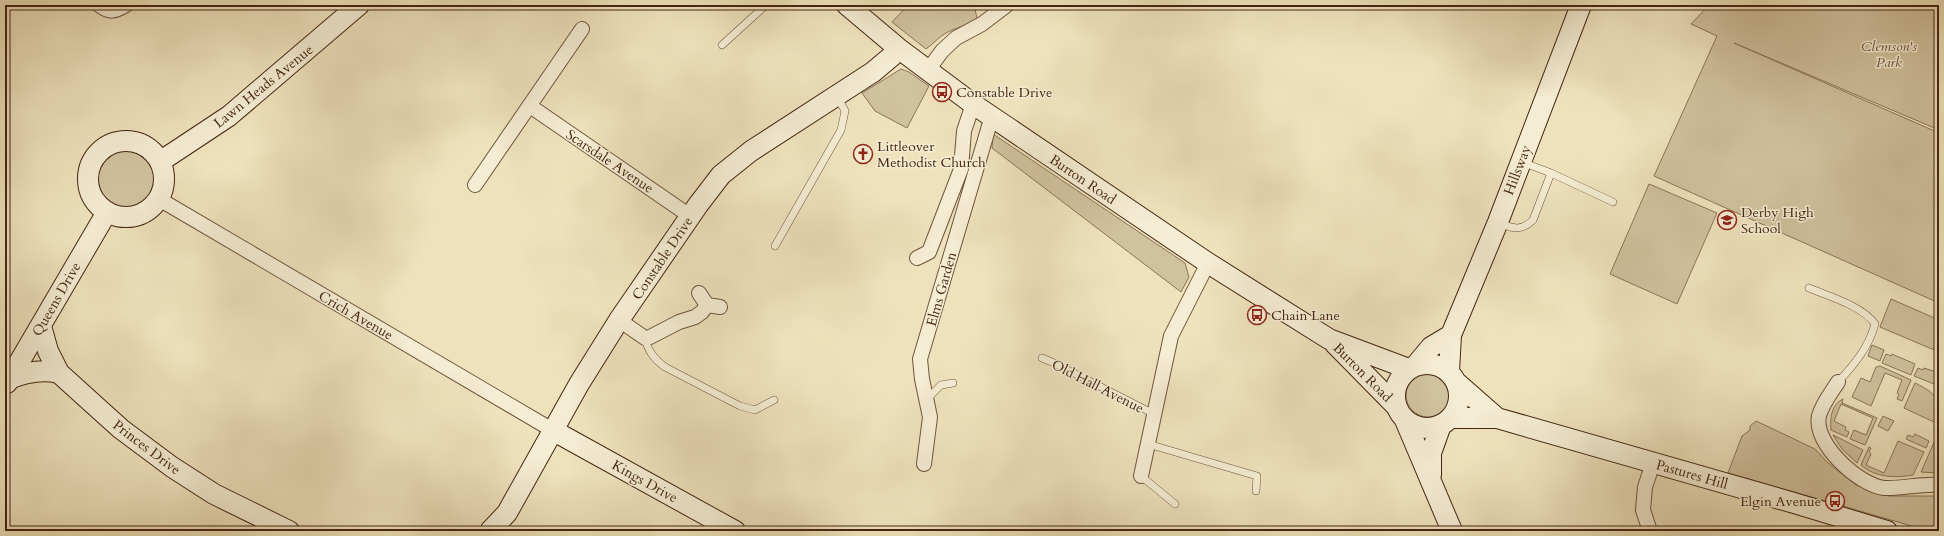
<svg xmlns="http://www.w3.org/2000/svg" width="1944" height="536" viewBox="0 0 1944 536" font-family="Cardo,serif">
	<rect width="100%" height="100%" fill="#eee2bc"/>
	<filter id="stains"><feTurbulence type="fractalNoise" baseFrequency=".005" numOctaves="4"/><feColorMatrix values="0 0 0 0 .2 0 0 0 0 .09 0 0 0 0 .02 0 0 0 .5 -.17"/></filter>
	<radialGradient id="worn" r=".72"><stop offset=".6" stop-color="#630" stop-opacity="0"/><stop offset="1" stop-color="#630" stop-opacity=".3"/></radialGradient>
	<path fill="#d1c29f" stroke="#8a7458" d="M908,5H974L977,18C967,26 957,27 946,33C939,37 933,44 926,49L892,22Z
		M1709,5H1939V130L1734,43L1939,133V303L1654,176L1717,36L1691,24Z
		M901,69L909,72L929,86L907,128L875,111L862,93Z
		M993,134L1185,263L1189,277L1181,292L992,148Z
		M96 179a31 31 0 1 1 62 0a31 31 0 1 1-62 0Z
		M1649,184L1717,213L1677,304L1610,274Z
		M1891,299L1939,320V352L1880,327Z
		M1872,345L1884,350L1880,361L1868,356Z
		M1886,354L1891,356L1892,354L1915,364L1911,375L1882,363Z
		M1880,366L1911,380L1902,401L1897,399L1899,394L1897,393L1902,380L1885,373L1871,406L1852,397L1861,378L1870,382L1876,367Z
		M1939,366V386L1914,376L1918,368L1923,370L1924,368L1936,372Z
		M1406 395a22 22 0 1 1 44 0a22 22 0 1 1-44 0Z
		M1915,383C1934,392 1944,400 1936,423L1904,408Z
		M1843,399L1842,403L1877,418L1865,445L1850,439L1854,430L1866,435L1873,418L1841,404L1834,421L1846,427L1845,430L1849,432L1847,437L1831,430C1830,418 1831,405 1843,399Z
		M1883,416L1894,421L1888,431L1878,426Z
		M1756,421L1815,449L1828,463L1856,485L1888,496H1939V531H1929L1728,473L1742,436L1750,430V426Z
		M1939,431V473L1921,472Z
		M1915,434L1929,441L1926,448L1906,439L1908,435L1913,437Z
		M1833,435L1863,450L1857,463L1842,449Z
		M1898,441L1924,452L1913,475C1895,478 1876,478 1861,465L1869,447L1871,448L1869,452L1871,454L1866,465L1884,473Z"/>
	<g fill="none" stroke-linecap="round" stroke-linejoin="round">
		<g stroke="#6e543c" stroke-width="8">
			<path id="lane" d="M722,45L766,5
				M1551,173L1613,202
				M1500,223C1513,229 1522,231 1533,220L1551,173L1522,162
				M775,246L841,130L845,111L837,96
				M1809,288C1828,296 1863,306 1875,324C1869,347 1854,365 1838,382
				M645,338C648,351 654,359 665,367L740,406L755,410L774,400
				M1042,358L1054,363L1154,414
				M926,400L941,385L953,383
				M1148,444L1257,476L1256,491
				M1141,476L1175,504"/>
		</g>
		<g stroke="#6e543c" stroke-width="16">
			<path id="street" d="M99,5C110,13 114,12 126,5
				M928,70L942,51L956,38L982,24L1007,5
				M530,106L690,216
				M475,185L582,29
				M159,199L554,431
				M917,258L929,252L961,169L964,131L973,104
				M699,293L707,305L720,307
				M619,320L645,338L650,337L679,322L695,317L702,312L707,305
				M1838,382C1831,393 1822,404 1819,416C1813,444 1859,485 1884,488C1903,489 1921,483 1939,485
				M924,464L930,417L922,379L920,359L992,116
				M1141,476L1171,336L1208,263
				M1650,531L1643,510L1645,487L1653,463"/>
		</g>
		<g stroke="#442512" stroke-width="22">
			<path id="secondary" d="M847,5L898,48L973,104L1208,263L1329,339L1409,369
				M88 179a38 38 0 1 1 76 0a38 38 0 1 1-76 0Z
				M161,161L229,116L359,5
				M41,326L48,351L59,373
				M1335,344L1396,406
				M1395 396a32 32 0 1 1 64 0a32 32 0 1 1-64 0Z
				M1416,365L1431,347L1451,335
				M1449,372L1451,335L1498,222L1581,5
				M9,379C26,372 42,369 59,373L121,429L172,467L214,494L289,531
				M1456,382L1497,418
				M7,383L107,212
				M1450,418H1497L1794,503L1887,531
				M1405,420L1452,531
				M554,431L735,531
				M1431,475V453L1441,425
				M490,531L507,513L579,384L619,320L698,205L721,175L751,151L873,72L892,56L898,48"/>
		</g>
		<use href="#lane" stroke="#f4ecd3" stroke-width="7"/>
		<use href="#street" stroke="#f4ecd3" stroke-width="14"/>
		<use href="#secondary" stroke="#f4ecd3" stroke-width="20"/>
	</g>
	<defs>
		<g id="bus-ring" transform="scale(1)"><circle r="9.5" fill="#f4ecd3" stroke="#8f2418" stroke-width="1.5"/><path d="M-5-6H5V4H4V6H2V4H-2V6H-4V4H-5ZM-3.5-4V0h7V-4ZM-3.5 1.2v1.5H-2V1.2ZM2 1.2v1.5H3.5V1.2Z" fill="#8f2418"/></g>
		<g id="church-ring" transform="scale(1)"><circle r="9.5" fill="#f4ecd3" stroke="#8f2418" stroke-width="1.5"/><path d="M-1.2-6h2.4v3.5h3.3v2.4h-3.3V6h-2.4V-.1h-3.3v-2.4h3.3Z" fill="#8f2418"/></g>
		<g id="school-ring" transform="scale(1)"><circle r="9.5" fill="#f4ecd3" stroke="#8f2418" stroke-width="1.5"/><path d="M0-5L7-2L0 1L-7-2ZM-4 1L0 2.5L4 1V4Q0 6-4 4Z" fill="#8f2418"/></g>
	</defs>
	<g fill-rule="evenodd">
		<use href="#bus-ring" x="942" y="92"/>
		<use href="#church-ring" x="863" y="154"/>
		<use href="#school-ring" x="1727" y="220"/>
		<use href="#bus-ring" x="1257" y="315"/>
		<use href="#bus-ring" x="1835" y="501"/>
	</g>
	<g text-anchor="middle" stroke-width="3" stroke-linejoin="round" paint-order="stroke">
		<g font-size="14" font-style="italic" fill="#674c35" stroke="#f4ecd3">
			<text x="1889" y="51">Clemson's<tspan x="1889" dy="16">Park</tspan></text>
		</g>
		<g font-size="14" fill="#442512" stroke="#f4ecd3">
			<text transform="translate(263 86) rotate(-39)" y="5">Lawn Heads Avenue</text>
			<text transform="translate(610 161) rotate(34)" y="5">Scarsdale Avenue</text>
			<text transform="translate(1517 170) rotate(-69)" y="5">Hillsway</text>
			<text transform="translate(1083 179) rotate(34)" y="5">Burton Road</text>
			<text transform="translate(662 258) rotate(-56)" y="5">Constable Drive</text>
			<text transform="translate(941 289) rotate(-74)" y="5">Elms Garden</text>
			<text transform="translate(56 299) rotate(-60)" y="5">Queens Drive</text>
			<text transform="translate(356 315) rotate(30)" y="5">Crich Avenue</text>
			<text transform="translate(1363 372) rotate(45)" y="5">Burton Road</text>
			<text transform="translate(1098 386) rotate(27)" y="5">Old Hall Avenue</text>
			<text transform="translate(147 447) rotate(37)" y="5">Princes Drive</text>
			<text transform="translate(1692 474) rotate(16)" y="5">Pastures Hill</text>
			<text transform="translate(645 481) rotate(29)" y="5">Kings Drive</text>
		</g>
		<g font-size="14" fill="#442512" stroke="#f4ecd3" text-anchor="start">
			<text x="956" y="97">Constable Drive</text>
			<text x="877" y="151">Littleover<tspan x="877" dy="16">Methodist Church</tspan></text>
			<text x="1741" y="217">Derby High<tspan x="1741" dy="16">School</tspan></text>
			<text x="1271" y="320">Chain Lane</text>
			<text x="1821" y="506" text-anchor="end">Elgin Avenue</text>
		</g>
	</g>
	<rect width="1944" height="536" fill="none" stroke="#eee2bc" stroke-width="20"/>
	<rect x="6" y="6" width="1932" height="524" fill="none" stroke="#442512" stroke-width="2"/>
	<rect x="10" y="10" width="1924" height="516" fill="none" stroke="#442512"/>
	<rect width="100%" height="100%" filter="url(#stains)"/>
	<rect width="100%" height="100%" fill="url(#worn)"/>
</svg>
